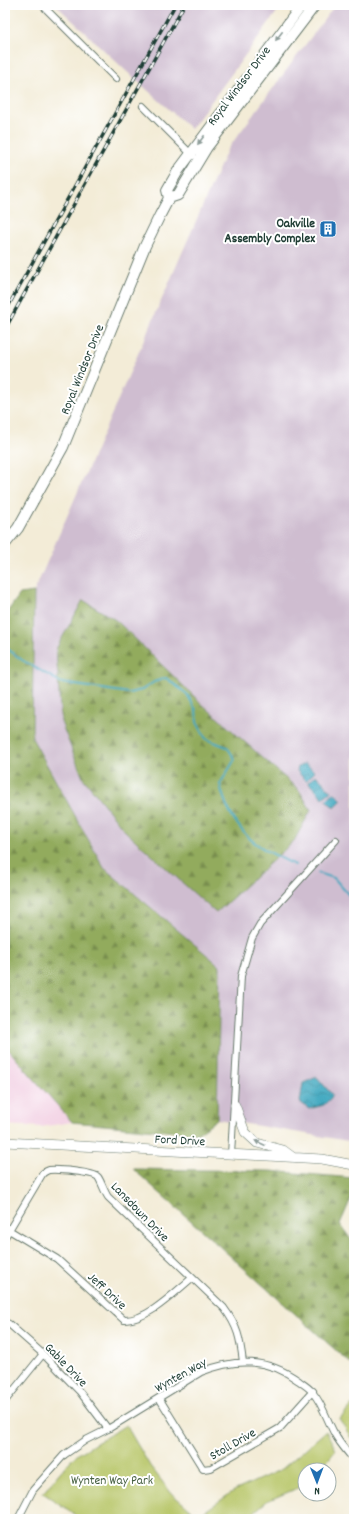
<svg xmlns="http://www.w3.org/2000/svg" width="359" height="1524" viewBox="0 0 359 1524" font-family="Dekko,sans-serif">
	<defs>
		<pattern id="forest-firs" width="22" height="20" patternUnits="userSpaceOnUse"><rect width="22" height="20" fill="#92ab5d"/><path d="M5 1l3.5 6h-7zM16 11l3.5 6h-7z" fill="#778c4e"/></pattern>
		<pattern id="water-waves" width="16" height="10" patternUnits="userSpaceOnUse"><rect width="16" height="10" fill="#40a8c0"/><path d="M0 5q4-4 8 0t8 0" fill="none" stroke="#358a9d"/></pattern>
	</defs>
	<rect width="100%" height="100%" fill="#fff"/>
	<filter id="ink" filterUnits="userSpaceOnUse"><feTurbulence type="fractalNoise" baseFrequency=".025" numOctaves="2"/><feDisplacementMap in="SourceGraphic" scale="8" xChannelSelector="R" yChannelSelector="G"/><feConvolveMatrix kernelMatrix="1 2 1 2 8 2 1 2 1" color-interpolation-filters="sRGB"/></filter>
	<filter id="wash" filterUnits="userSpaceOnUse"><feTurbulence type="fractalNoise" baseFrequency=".012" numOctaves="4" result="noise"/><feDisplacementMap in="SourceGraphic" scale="16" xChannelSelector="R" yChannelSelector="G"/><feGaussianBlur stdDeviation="0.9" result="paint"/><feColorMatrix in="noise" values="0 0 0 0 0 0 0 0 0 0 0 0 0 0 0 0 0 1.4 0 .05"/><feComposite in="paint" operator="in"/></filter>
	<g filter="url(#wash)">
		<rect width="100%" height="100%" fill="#f3ecd7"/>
		<path fill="#f2cfe2" d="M5,1045L72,1122L41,1127L5,1125Z"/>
		<path fill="#cfbdd0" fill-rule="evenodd" d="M56,5H282L191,129L125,70Z
			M335,5H354V1142L217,1119L220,966L104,868L32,738L34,592L227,150ZM117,621L202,704L299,790L216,912Z"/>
		<path fill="url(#forest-firs)" stroke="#587448" d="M34,592L32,738L104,868L220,966L217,1119L197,1134L72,1122L5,1046V615L20,594Z
			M83,600L117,621L202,704L299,790L311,810L294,841L216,913L125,831L83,778L61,722L56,649Z
			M133,1169L270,1171L354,1178V1192L340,1224L354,1244V1361L351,1364Z"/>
		<path fill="#b8c669" stroke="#6c824e" d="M354,1403V1435L351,1438L340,1419Z
			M126,1425L150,1466L172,1494L198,1516L234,1491L282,1469L326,1431L336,1450L320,1470H305V1485L267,1501L246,1519H78L73,1513L43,1493L60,1472L75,1456Z"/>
		<path fill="url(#water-waves)" stroke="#30727a" d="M305,763L315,772L306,781L297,771L298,767Z
			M316,775L331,791L323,798L308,782Z
			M334,792L342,800L334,808L326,800Z
			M317,1077L333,1096L324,1105L309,1109L300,1102L303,1083Z"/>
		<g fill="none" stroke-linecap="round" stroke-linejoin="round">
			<path stroke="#40a8c0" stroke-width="2" d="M5,647L22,660L62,683L129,693L142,690L154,682L166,678L187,694L196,710L197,722L206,739L227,747L235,759L220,784C224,803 234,822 247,836C260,849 279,857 295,865
				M318,873L334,878L354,901"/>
		</g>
	</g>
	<g filter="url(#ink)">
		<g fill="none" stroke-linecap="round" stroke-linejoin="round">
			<g stroke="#697a6d" stroke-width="8">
				<path id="minor" d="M42,5L116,79
					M143,106L193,156
					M231,1155L241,976L252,938L260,924L336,840
					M9,1230L57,1259L124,1320C147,1321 175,1292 192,1278
					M5,1237L43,1173C45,1172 46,1171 49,1170C56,1169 93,1172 98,1177C101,1181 104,1191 108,1197L224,1308C238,1327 240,1338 243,1362
					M5,1322L9,1324L43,1354L80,1392L108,1429
					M159,1398L203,1469L211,1468L280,1428L313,1391
					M5,1401L43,1354
					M18,1519L33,1490L64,1455L86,1440L108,1429L201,1372C236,1358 268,1358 299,1381C304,1385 310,1388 313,1393C324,1406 328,1424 337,1438C342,1446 348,1453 354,1460"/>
			</g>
			<g stroke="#697a6d" stroke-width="10">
				<path id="secondary" d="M235,1105L245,1132L257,1143L283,1150L294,1158
					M5,1142L322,1159L354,1165"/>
			</g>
			<g stroke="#697a6d" stroke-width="12">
				<path id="primary" d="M169,198L167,190L178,171L302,5
					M5,544L18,528L63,447L145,246L160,215L169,198L178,195L207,147L315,5"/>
			</g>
			<use href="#minor" stroke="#fff" stroke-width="6"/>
			<use href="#secondary" stroke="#fff" stroke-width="9"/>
			<use href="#primary" stroke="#fff" stroke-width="10"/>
			<g stroke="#1f3d34" stroke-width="3.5">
				<path id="rail" d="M5,312L175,5
					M5,329L184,5"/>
			</g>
			<use href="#rail" stroke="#fff" stroke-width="2" stroke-dasharray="6" stroke-linecap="butt"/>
		</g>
		<defs><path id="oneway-solid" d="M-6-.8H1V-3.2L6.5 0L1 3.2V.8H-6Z"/></defs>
		<g fill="#8f9e9a">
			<use href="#oneway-solid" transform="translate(279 36) rotate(127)"/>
			<use href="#oneway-solid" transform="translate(201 140) rotate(127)"/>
			<use href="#oneway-solid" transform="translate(260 1143) rotate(-156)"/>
		</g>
	</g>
	<defs>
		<g id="building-square" transform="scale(0.9)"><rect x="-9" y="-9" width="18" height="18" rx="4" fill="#1f6fb2" stroke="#fff"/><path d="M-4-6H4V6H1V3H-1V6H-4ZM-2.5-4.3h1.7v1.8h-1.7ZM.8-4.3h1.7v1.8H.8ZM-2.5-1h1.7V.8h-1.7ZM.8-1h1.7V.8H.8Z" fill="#fff"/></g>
	</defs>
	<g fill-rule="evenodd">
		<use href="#building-square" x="328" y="229"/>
	</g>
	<g text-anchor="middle" stroke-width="4" stroke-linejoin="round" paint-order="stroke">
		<g font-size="13" fill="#1f3d34" stroke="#fff">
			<text transform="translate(238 85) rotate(-53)" y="5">Royal Windsor Drive</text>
			<text transform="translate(81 369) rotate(-68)" y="5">Royal Windsor Drive</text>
			<text transform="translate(180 1139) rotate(3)" y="5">Ford Drive</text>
			<text transform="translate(141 1211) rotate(46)" y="5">Lansdown Drive</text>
			<text transform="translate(108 1290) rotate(43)" y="5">Jeff Drive</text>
			<text transform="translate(67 1364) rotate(46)" y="5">Gable Drive</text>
			<text transform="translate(180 1374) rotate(-29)" y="5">Wynten Way</text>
			<text transform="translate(232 1443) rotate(-30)" y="5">Stoll Drive</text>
		</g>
		<g font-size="13" font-weight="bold" fill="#1f3d34" stroke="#fff" text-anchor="end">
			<text x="315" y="227">Oakville<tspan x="315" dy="15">Assembly Complex</tspan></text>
		</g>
		<g font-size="13" fill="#455f41" stroke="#fff">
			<text x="112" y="1484">Wynten Way Park</text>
		</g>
	</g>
	<rect width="359" height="1524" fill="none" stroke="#fff" stroke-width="20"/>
	<g transform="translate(317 1482) rotate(179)"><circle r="19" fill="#ffffff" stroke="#a5b1ae"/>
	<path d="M0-3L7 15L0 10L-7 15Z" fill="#1f6fb2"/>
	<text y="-6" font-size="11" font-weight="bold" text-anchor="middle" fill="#1f3d34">N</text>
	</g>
</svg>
